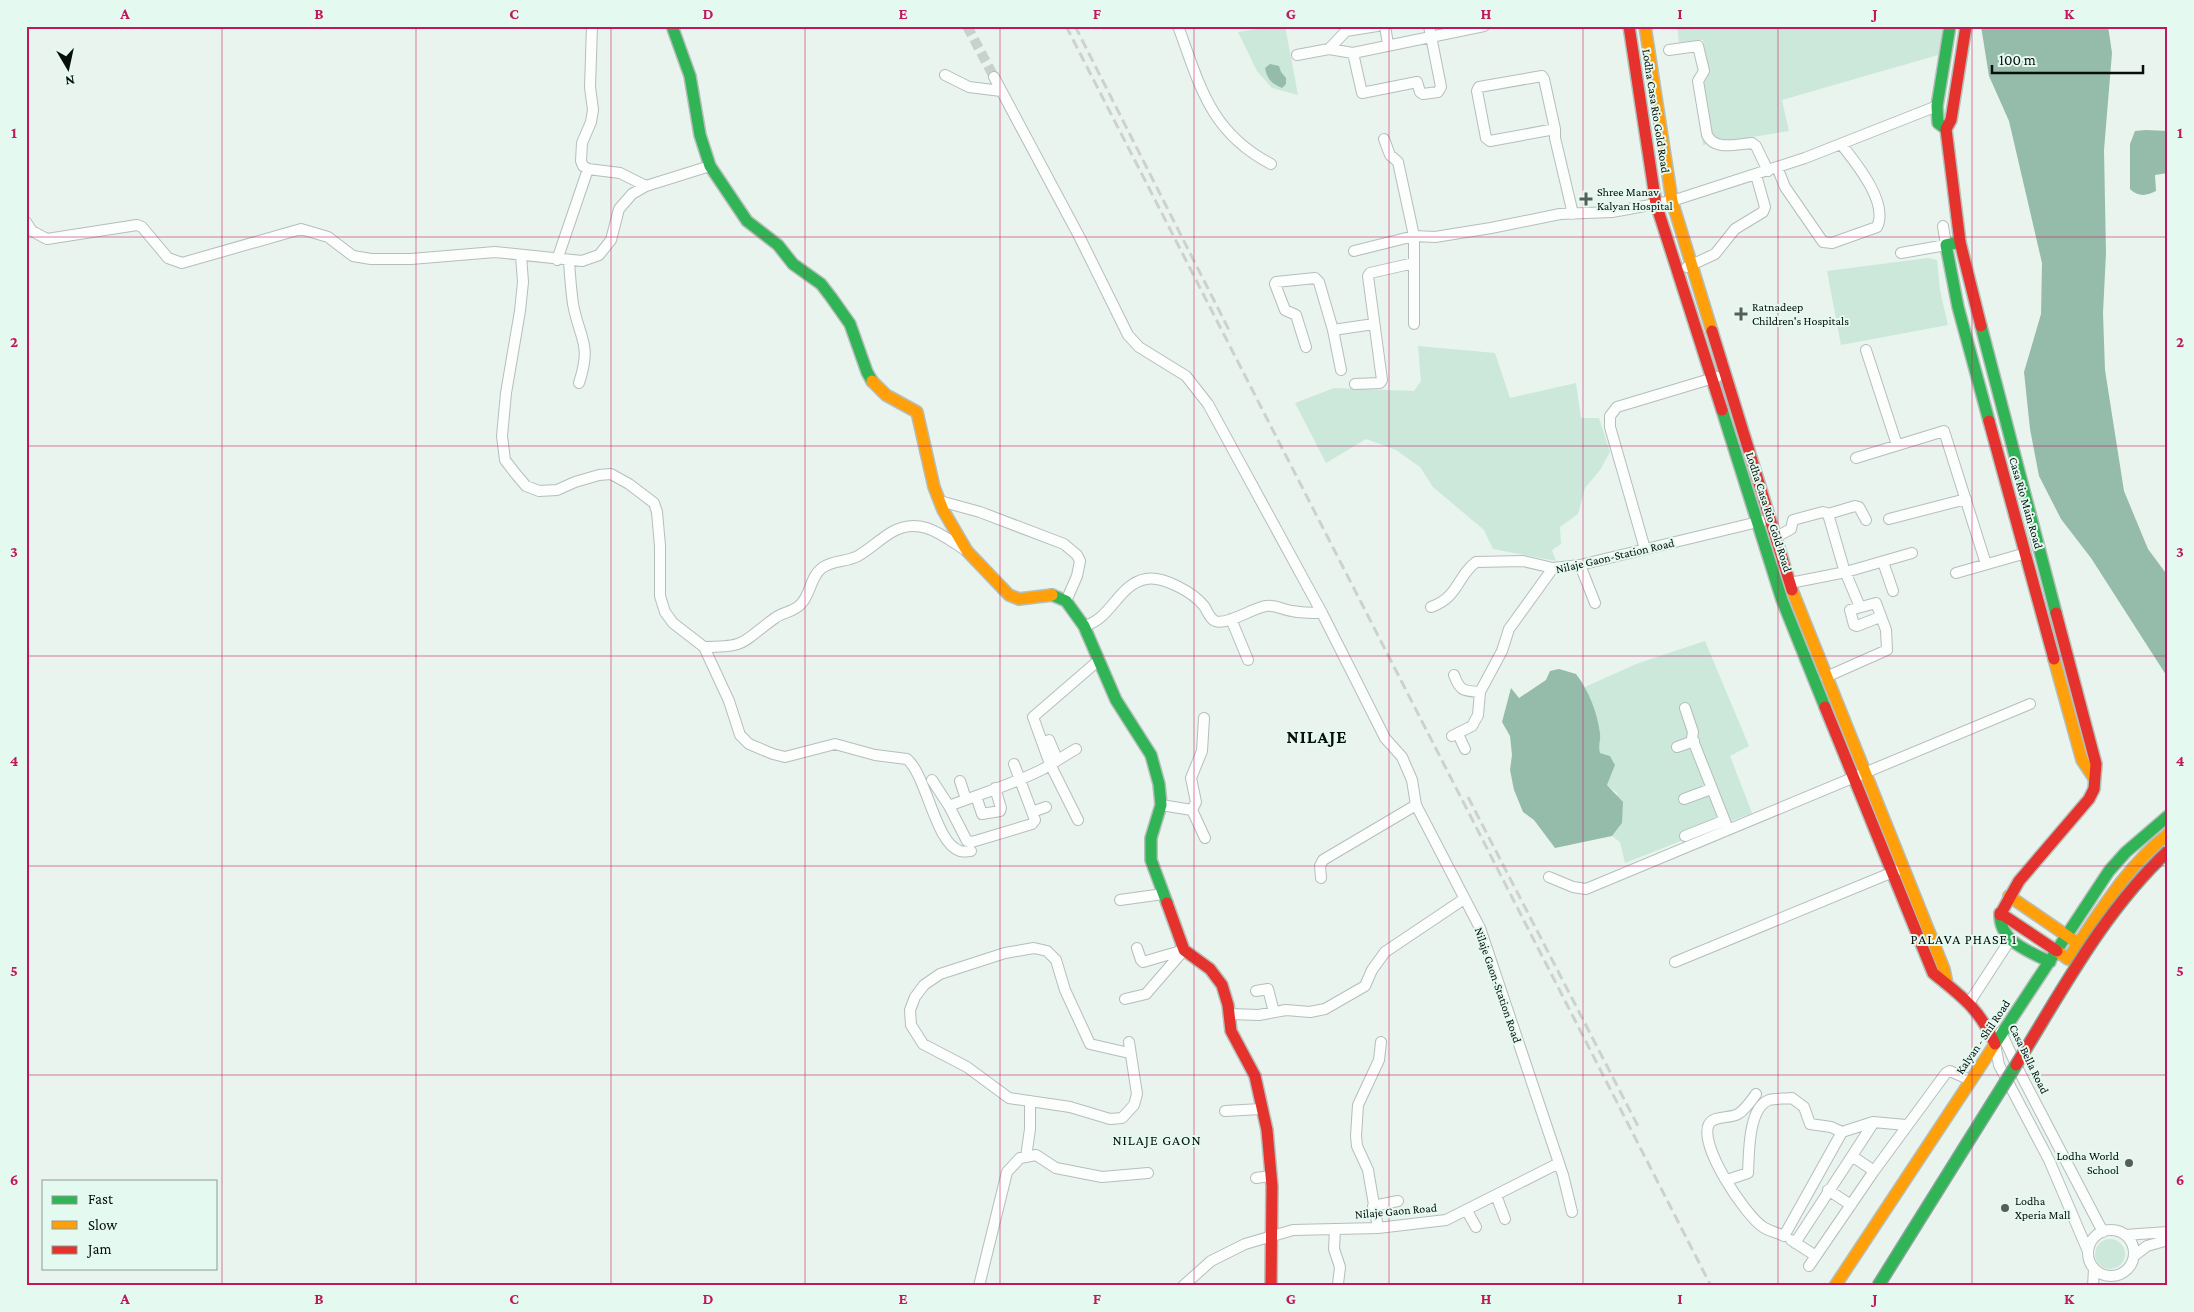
<svg xmlns="http://www.w3.org/2000/svg" width="2194" height="1312" viewBox="0 0 2194 1312" font-family="'Crimson Pro',serif">
	<rect width="100%" height="100%" fill="#e9f4ef"/>
	<path fill="#cbe8db" d="M1278,26H1285L1298,95L1272,88L1257,71L1238,32Z
		M1677,26H1945L1938,55L1782,100L1789,131L1703,145L1693,76L1709,74L1703,40L1679,42Z
		M1928,258L1937,260L1940,290L1948,325L1841,345L1827,271Z
		M1418,346L1495,353L1510,398L1576,383L1581,418H1599L1610,452L1600,470L1585,488L1578,514L1560,527L1561,544L1552,550L1556,561L1493,549L1484,530L1433,487L1420,467L1396,450L1366,439L1326,463L1295,403L1334,388L1414,391L1421,381Z
		M1705,641L1749,746L1730,756L1752,813L1625,863L1620,842L1612,836L1622,823L1617,793L1607,785L1615,765L1610,756L1600,753C1598,746 1601,740 1600,733C1598,717 1592,702 1585,687L1636,664Z
		M2095 1254a15 15 0 1 1 30 0a15 15 0 1 1-30 0Z"/>
	<path fill="#95bbab" d="M1981,26H2108L2112,53L2104,150L2106,253L2103,313L2105,370L2124,491L2148,549L2168,576V678L2091,558L2061,519L2039,476L2030,429L2024,372L2041,314L2042,263L2009,121L1989,76Z
		M1270,64L1279,66L1281,72L1286,78V84L1282,88C1272,84 1267,79 1265,68Z
		M2146,130L2168,131V173L2155,175L2156,191C2147,196 2138,197 2130,189V144L2135,131Z
		M1559,669L1576,674C1589,691 1597,712 1600,733C1601,740 1598,746 1600,753L1610,756L1615,765L1607,785L1623,802L1622,823L1612,836L1555,848L1534,820L1523,812L1514,790L1510,770L1512,755L1510,736L1502,722L1511,688L1519,698L1546,680L1550,671Z"/>
	<g fill="none" stroke-linecap="round" stroke-linejoin="round">
		<path stroke="#c7d2cd" stroke-width="10" stroke-dasharray="10 5" stroke-linecap="butt" d="M967,26L994,77"/>
		<g stroke="#b6beba" stroke-width="12">
			<path id="street" d="M592,26L590,87L593,110L591,122L582,143L581,161L583,166L588,169L620,173L646,186
				M1178,26C1200,86 1210,132 1271,164
				M1377,26L1346,31L1329,49L1353,53L1484,26
				M1385,26L1388,44
				M1669,50L1698,46L1704,71L1698,81L1707,135C1715,151 1736,144 1752,143L1756,146L1768,171
				M1353,53L1362,93L1417,82L1420,92L1423,94L1438,92L1441,87L1429,26
				M1297,55L1329,49
				M945,75L969,87L1001,91
				M994,77L1080,238L1128,335L1139,347L1186,376L1208,404L1322,613L1385,738L1402,757L1412,780L1416,805L1480,928L1563,1175L1572,1212
				M1555,129L1490,141L1486,138L1477,91L1479,87L1542,76L1544,79L1555,129V138L1573,214
				M1384,139L1390,155L1398,162L1414,236V324
				M1777,167L1785,187L1823,242L1832,243L1877,227C1889,203 1856,163 1841,144
				M26,222L32,231L47,239L137,225L142,227L168,258L182,263L301,229L328,237L353,256L371,259H411L495,252L582,261L599,255L611,240L619,209L632,194L646,186L710,166
				M1354,251L1414,236L1435,237L1491,228L1560,214L1612,212L1672,201L1805,158L1937,106
				M1901,253L1946,245L1943,226
				M521,256L523,282L520,311L506,393L502,436L505,460L515,473L526,486L539,491L557,490L575,482L599,475L611,474L629,484L654,503L657,512L660,546V596L665,612L673,623L704,647L729,701L740,735L749,744L773,754L785,757L835,744L875,755L907,759C927,776 935,843 960,851C963,852 968,851 971,851
				M557,260L588,169
				M569,261C570,276 571,290 573,304C580,341 592,343 579,383
				M1687,267L1715,254L1735,229L1763,212L1765,207L1756,175
				M1333,330L1341,370
				M1306,347L1296,315L1285,310L1275,284L1276,282L1315,278L1319,282L1333,330L1374,324
				M1866,350L1897,445
				M1355,384L1380,383L1382,380L1368,276L1370,273L1414,263
				M1856,458L1944,431L1986,564
				M940,501L980,512L1064,544L1077,555L1080,561L1077,576L1066,601
				M1889,519L1966,499
				M1776,537L1791,529L1793,520L1823,512L1828,514
				M1645,549L1610,427V416L1617,407L1717,377
				M1883,562L1893,591
				M1580,565L1595,603
				M1956,573L2026,553
				M1790,583L1846,572L1912,553
				M1431,607C1459,597 1457,576 1476,562L1523,561L1553,568
				M1860,607L1844,569L1828,514L1855,506L1859,507L1866,520
				M1231,619L1248,660
				M1084,626C1111,620 1118,584 1146,579C1163,576 1193,592 1204,606C1207,610 1209,618 1215,621C1227,626 1252,608 1266,606C1274,604 1283,610 1292,611C1302,613 1312,613 1322,613
				M704,647C749,647 741,642 775,618C783,612 794,612 801,604C811,594 810,577 822,568C832,560 847,562 858,556C870,549 880,539 892,532C920,516 942,535 965,550
				M1454,675C1460,691 1463,691 1480,692
				M1826,677L1887,650L1886,630L1876,603L1850,610L1854,625L1857,626L1880,617
				M1685,708L1693,732L1692,738L1728,829
				M1458,734L1465,749
				M1452,736L1472,726L1478,715L1480,692L1502,651L1509,629L1553,568L1580,565L1762,521
				M1049,740L1057,759
				M1677,747L1694,741
				M1014,764L1035,820L1032,824L972,842L967,841L949,806C980,794 1014,784 1043,769C1054,763 1065,755 1076,749
				M932,780L949,806
				M960,781L966,799
				M976,796L982,814L1000,811L1001,808L995,788
				M1684,799L1711,789
				M1161,805L1192,810L1205,838
				M1192,810L1196,802L1191,778L1202,751L1204,718
				M1032,812L1046,807
				M1078,820L1050,764L1033,717L1099,660
				M1685,836L1723,821
				M1549,877L1573,887L1586,889L2030,704
				M1321,878L1320,866L1323,860L1416,805
				M1120,900L1163,894
				M1137,948L1141,960L1143,962L1184,950
				M1675,962L1898,870
				M1256,991L1268,989L1274,1012
				M1125,999L1146,994L1184,950
				M1969,1003L2010,940
				M1230,1014L1259,1015L1286,1010L1310,1012L1325,1009L1365,986L1372,970L1385,952L1464,899
				M2001,1032L2020,1073L2103,1232
				M1129,1042L1137,1094L1134,1105L1122,1118L1110,1119L1070,1107L1009,1098L967,1067L923,1044L911,1025L910,1010L915,997L924,985L940,974L1005,953L1034,948L1047,951L1056,960L1065,990L1090,1044L1129,1053
				M1995,1044L1999,1065L2049,1160L2087,1249
				M1756,1094C1751,1101 1745,1110 1738,1114C1729,1119 1715,1115 1709,1124C1698,1145 1745,1215 1763,1227C1769,1231 1778,1233 1784,1236L1842,1132
				M1225,1111L1261,1109
				M1842,1132L1873,1122L1906,1125
				M1026,1157L1030,1129V1101
				M1874,1171L1852,1156L1874,1122
				M1256,1178L1270,1176
				M1727,1180L1748,1173C1749,1154 1748,1108 1769,1100C1775,1098 1785,1099 1792,1098L1804,1107L1810,1124L1831,1127L1842,1132
				M1828,1190L1851,1205
				M1496,1195L1505,1219
				M1373,1206L1398,1201
				M1467,1211L1476,1227
				M1378,1228L1368,1170L1357,1146L1356,1136L1358,1105L1379,1060L1381,1042
				M1335,1229L1334,1249L1340,1267L1338,1284
				M2088 1253a23 23 0 1 1 46 0a23 23 0 1 1-46 0Z
				M2125,1235L2168,1232
				M1791,1240L1816,1256
				M1795,1243L1852,1156
				M2134,1256L2147,1246L2168,1240
				M1809,1266L1874,1171L1946,1073L1950,1071L1970,1080
				M979,1286L1007,1172L1020,1158L1036,1155L1056,1168L1102,1177L1148,1173
				M1183,1286L1211,1261L1245,1244L1293,1230L1378,1228L1446,1220L1559,1163
				M2093,1286L2094,1269"/>
		</g>
		<g stroke="#b6beba" stroke-width="14">
			<path id="fast" d="M672,26L690,76L700,135L710,166L747,221L778,245L793,264L821,284L831,297L850,324L867,372L872,381
				M1946,129L1938,123L1937,106L1950,26
				M1960,242L1946,245L1958,307L1989,421
				M1981,326L2056,613
				M1722,410L1782,600L1825,707
				M1052,595L1066,601L1084,626L1116,700L1151,755L1159,784L1161,805L1151,838V860L1167,903
				M2000,915C2000,942 2029,951 2050,962
				M1995,1044L2109,871L2126,852L2168,816"/>
		</g>
		<g stroke="#b6beba" stroke-width="14">
			<path id="slow" d="M1645,26L1672,201L1712,331
				M872,381L886,395L917,412L934,487L943,510L967,551L1009,595L1019,599L1052,595
				M1792,590L1944,969L1947,984
				M2054,659L2082,760L2094,778
				M2009,896L2076,942
				M2057,951L2068,959C2099,914 2125,868 2168,834
				M1835,1286L1995,1044"/>
		</g>
		<g stroke="#b6beba" stroke-width="14">
			<path id="jam" d="M1629,26L1656,204L1722,410
				M1966,26L1951,120L1946,129L1960,242L1981,326
				M1712,331L1792,590
				M1989,421L2054,659
				M1825,707L1933,973C1962,997 1979,1008 1995,1044
				M1167,903L1184,950L1210,969L1222,985L1228,1005L1231,1031L1255,1076L1267,1130L1272,1186L1271,1286
				M2000,913L2057,951
				M2000,915L2019,881L2089,799L2094,789L2096,764L2056,613"/>
		</g>
		<use href="#street" stroke="#fcfdfd" stroke-width="10"/>
		<use href="#fast" stroke="#30b455" stroke-width="11"/>
		<use href="#slow" stroke="#ff9f0a" stroke-width="11"/>
		<use href="#jam" stroke="#e5322d" stroke-width="11"/>
		<path stroke="#ced1d0" stroke-width="3" stroke-dasharray="10 5" stroke-linecap="butt" d="M1066,26L1711,1286
			M1075,26L1231,334
			M1468,797L1639,1128"/>
		<g stroke="#8aa49b" stroke-width="14" stroke-linecap="butt">
			<path id="fast-bridge" d="M1878,1286L2016,1065"/>
		</g>
		<g stroke="#8aa49b" stroke-width="14" stroke-linecap="butt">
			<path id="jam-bridge" d="M2016,1065C2062,991 2103,912 2168,851"/>
		</g>
		<use href="#fast-bridge" stroke="#30b455" stroke-width="11"/>
		<use href="#jam-bridge" stroke="#e5322d" stroke-width="11"/>
	</g>
	<path fill="none" stroke="#c2185b" stroke-width="1" stroke-opacity="0.55" d="M222,26V1286M416,26V1286M611,26V1286M805,26V1286M1000,26V1286M1194,26V1286M1389,26V1286M1583,26V1286M1778,26V1286M1972,26V1286M26,237H2168M26,446H2168M26,656H2168M26,866H2168M26,1075H2168"/>
	<g fill="#565e5b" stroke="#e4f9f0" stroke-width="2">
		<path d="M1583.5 191.5h5v5h5v5h-5v5h-5v-5h-5v-5h5z"/>
		<path d="M1738.5 306.5h5v5h5v5h-5v5h-5v-5h-5v-5h5z"/>
		<circle cx="2129" cy="1163" r="5"/>
		<circle cx="2005" cy="1208" r="5"/>
	</g>
	<g text-anchor="middle" stroke-width="4" stroke-linejoin="round" paint-order="stroke">
		<g font-size="12" fill="#070e0b" stroke="#e4f9f0">
			<text transform="translate(1656 111) rotate(81)" y="4">Lodha Casa Rio Gold Road</text>
			<text transform="translate(2026 503) rotate(74)" y="4">Casa Rio Main Road</text>
			<text transform="translate(1769 512) rotate(72)" y="4">Lodha Casa Rio Gold Road</text>
			<text transform="translate(1615 556) rotate(-13)" y="4">Nilaje Gaon-Station Road</text>
			<text transform="translate(1498 985) rotate(71)" y="4">Nilaje Gaon-Station Road</text>
			<text transform="translate(1983 1037) rotate(-56)" y="4">Kalyan - Shil Road</text>
			<text transform="translate(2029 1059) rotate(64)" y="4">Casa Bella Road</text>
			<text transform="translate(1396 1211) rotate(-5)" y="4">Nilaje Gaon Road</text>
		</g>
		<g font-size="12" fill="#070e0b" stroke="#e4f9f0" text-anchor="start">
			<text x="1597" y="196">Shree Manav<tspan x="1597" dy="14">Kalyan Hospital</tspan></text>
			<text x="1752" y="311">Ratnadeep<tspan x="1752" dy="14">Children's Hospitals</tspan></text>
			<text x="2119" y="1160" text-anchor="end">Lodha World<tspan x="2119" dy="14">School</tspan></text>
			<text x="2015" y="1205">Lodha<tspan x="2015" dy="14">Xperia Mall</tspan></text>
		</g>
		<g font-size="14" letter-spacing="1" fill="#070e0b" stroke="#e4f9f0">
			<text x="1964" y="944">PALAVA PHASE 1</text>
			<text x="1157" y="1145">NILAJE GAON</text>
		</g>
		<g font-size="18" font-weight="bold" letter-spacing="1" fill="#070e0b" stroke="#e4f9f0">
			<text x="1317" y="743">NILAJE</text>
		</g>
	</g>
	<rect width="2194" height="1312" fill="none" stroke="#e4f9f0" stroke-width="55"/>
	<rect x="42" y="1180" width="175" height="90" fill="#e4f9f0" stroke="#8c9b94"/>
	<rect x="52" y="1196" width="25" height="8" fill="#30b455" stroke="#8c9b94"/>
	<text x="88" y="1204" font-size="15" fill="#070e0b">Fast</text>
	<rect x="52" y="1221" width="25" height="8" fill="#ff9f0a" stroke="#8c9b94"/>
	<text x="88" y="1230" font-size="15" fill="#070e0b">Slow</text>
	<rect x="52" y="1246" width="25" height="8" fill="#e5322d" stroke="#8c9b94"/>
	<text x="88" y="1254" font-size="15" fill="#070e0b">Jam</text>
	<g transform="translate(68 68) rotate(171)" stroke="#e4f9f0" stroke-width="4" paint-order="stroke">
	<path d="M0-4L9 19L0 12L-9 19Z" fill="#070e0b"/>
	<text y="-8" font-size="14" font-weight="bold" text-anchor="middle" fill="#070e0b">N</text>
	</g>
	<path d="M1992 65v8h151v-8" fill="none" stroke="#070e0b" stroke-width="2.5"/>
	<text x="1999" y="65" font-size="15" fill="#070e0b" stroke="#e4f9f0" stroke-width="4" paint-order="stroke">100 m</text>
	<rect x="28" y="28" width="2138" height="1256" fill="none" stroke="#c2185b" stroke-width="2"/>
	<g font-size="16" text-anchor="middle" font-weight="bold" fill="#c2185b">
		<text x="125" y="19">A</text>
		<text x="319" y="19">B</text>
		<text x="514" y="19">C</text>
		<text x="708" y="19">D</text>
		<text x="903" y="19">E</text>
		<text x="1097" y="19">F</text>
		<text x="1291" y="19">G</text>
		<text x="1486" y="19">H</text>
		<text x="1680" y="19">I</text>
		<text x="1875" y="19">J</text>
		<text x="2069" y="19">K</text>
		<text x="14" y="138">1</text>
		<text x="2180" y="138">1</text>
		<text x="14" y="347">2</text>
		<text x="2180" y="347">2</text>
		<text x="14" y="557">3</text>
		<text x="2180" y="557">3</text>
		<text x="14" y="766">4</text>
		<text x="2180" y="766">4</text>
		<text x="14" y="976">5</text>
		<text x="2180" y="976">5</text>
		<text x="14" y="1185">6</text>
		<text x="2180" y="1185">6</text>
		<text x="125" y="1304">A</text>
		<text x="319" y="1304">B</text>
		<text x="514" y="1304">C</text>
		<text x="708" y="1304">D</text>
		<text x="903" y="1304">E</text>
		<text x="1097" y="1304">F</text>
		<text x="1291" y="1304">G</text>
		<text x="1486" y="1304">H</text>
		<text x="1680" y="1304">I</text>
		<text x="1875" y="1304">J</text>
		<text x="2069" y="1304">K</text>
	</g>
</svg>
